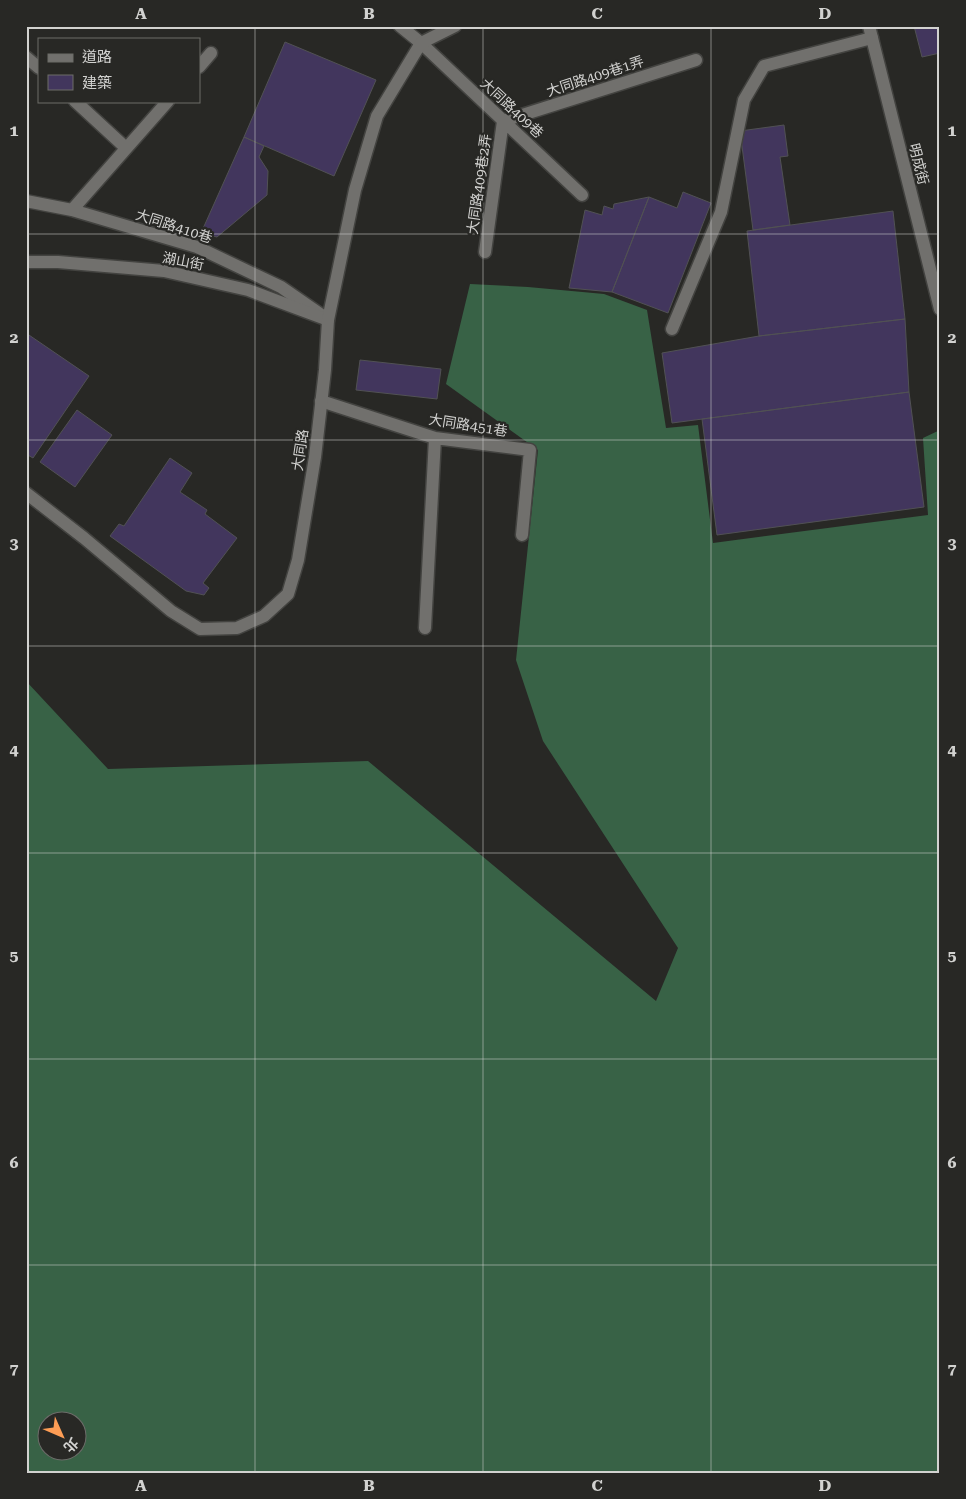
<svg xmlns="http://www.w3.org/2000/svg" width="966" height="1499" viewBox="0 0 966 1499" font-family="'Roboto Serif','Noto Sans TC',serif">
	<rect width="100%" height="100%" fill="#282825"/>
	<path fill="#386246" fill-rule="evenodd" d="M470,284L528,287L604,294L647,310L666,428L698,425L713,543L928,515L923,438L940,430V1473H26V681L108,769L368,761L656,1001L678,948L543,741L516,660L538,450L446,384ZM48,1422H78V1452H48Z"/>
	<path fill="#42365d" stroke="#515154" d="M914,26H940V53L922,57Z
		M285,42L376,80L334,176L244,137Z
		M784,125L788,156L780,157L790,225L753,230L740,131Z
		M244,137L264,146L259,157L268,171L267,195L217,237L201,233Z
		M683,192L711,203L668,313L612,292L649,197L677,208Z
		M649,197L612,292L569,288L585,210L602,215L604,206L613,209L614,204Z
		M893,211L905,319L759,336L747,231Z
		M905,319L909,392L672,423L662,353L759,336Z
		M26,333L89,376L33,458L26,454Z
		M360,360L441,369L437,399L356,390Z
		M909,392L924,507L717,535L702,419Z
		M77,410L112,435L75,487L40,462Z
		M170,458L192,473L180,492L207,510L205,514L237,538L203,583L209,588L204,595L186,591L110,536L119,524L124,526Z"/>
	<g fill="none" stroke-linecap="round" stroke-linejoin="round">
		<g stroke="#434340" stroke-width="15">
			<path id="lane" d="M400,26L421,43L582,195
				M26,57L39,68
				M199,67L211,53
				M75,101L126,148
				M26,201L72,210L197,247L281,287L320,314
				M72,210L168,101
				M485,252L503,121L696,60
				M672,329L721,212L744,100L764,66L872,38
				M321,401L435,438L530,450L522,535
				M425,628L435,438"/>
		</g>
		<g stroke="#434340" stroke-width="15">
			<path id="street" d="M869,26L940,309
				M26,262H58L164,271L248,290L328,320"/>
		</g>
		<g stroke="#434340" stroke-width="15">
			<path id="secondary" d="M26,493L84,538L171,611L200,629L237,628L264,616L288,594L298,560L315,457L325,370L328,320L355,190L377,116L421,43L455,26"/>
		</g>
		<use href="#lane" stroke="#71706d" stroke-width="12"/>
		<use href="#street" stroke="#71706d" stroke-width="12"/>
		<use href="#secondary" stroke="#71706d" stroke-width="12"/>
	</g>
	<path fill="none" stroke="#d2d2d0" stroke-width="1" stroke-opacity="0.55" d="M255,26V1473M483,26V1473M711,26V1473M26,234H940M26,440H940M26,646H940M26,853H940M26,1059H940M26,1265H940"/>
	<g text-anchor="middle" stroke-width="4.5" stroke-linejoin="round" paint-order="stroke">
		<g font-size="14" fill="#d2d2d0" stroke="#282825">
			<text transform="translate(595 76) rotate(-18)" y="5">大同路409巷1弄</text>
			<text transform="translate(512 108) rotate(43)" y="5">大同路409巷</text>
			<text transform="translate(919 164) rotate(76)" y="5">明成街</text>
			<text transform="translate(479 184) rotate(-82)" y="5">大同路409巷2弄</text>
			<text transform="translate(174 226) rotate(18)" y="5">大同路410巷</text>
			<text transform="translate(183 261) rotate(11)" y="5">湖山街</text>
			<text transform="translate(468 425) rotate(9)" y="5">大同路451巷</text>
			<text transform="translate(300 450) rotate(-82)" y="5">大同路</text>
		</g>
	</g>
	<rect width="966" height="1499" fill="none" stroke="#282825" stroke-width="55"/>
	<rect x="38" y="38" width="162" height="65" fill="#282825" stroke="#6c6c69"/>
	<rect x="48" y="54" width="25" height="8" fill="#71706d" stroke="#6c6c69"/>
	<text x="82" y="62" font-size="15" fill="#d2d2d0">道路</text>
	<rect x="48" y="75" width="25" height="15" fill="#42365d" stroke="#6c6c69"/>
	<text x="82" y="88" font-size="15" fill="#d2d2d0">建築</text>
	<g transform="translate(62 1436) rotate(135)"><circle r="24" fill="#282825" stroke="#6c6c69"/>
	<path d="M0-4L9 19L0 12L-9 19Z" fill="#fd9d55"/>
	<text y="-8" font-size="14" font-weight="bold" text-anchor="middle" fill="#d2d2d0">北</text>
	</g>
	<rect x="28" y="28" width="910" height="1444" fill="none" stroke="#d2d2d0" stroke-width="2"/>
	<g font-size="16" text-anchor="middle" font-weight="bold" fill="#d2d2d0">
		<text x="141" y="19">A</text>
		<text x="369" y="19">B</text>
		<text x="597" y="19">C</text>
		<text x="825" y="19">D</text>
		<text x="14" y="136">1</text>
		<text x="952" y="136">1</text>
		<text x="14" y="343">2</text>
		<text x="952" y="343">2</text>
		<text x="14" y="549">3</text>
		<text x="952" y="549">3</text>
		<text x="14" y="755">4</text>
		<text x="952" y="755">4</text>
		<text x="14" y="961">5</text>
		<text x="952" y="961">5</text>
		<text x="14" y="1168">6</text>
		<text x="952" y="1168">6</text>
		<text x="14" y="1374">7</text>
		<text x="952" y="1374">7</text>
		<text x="141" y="1491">A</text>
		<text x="369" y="1491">B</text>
		<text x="597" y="1491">C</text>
		<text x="825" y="1491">D</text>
	</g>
</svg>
